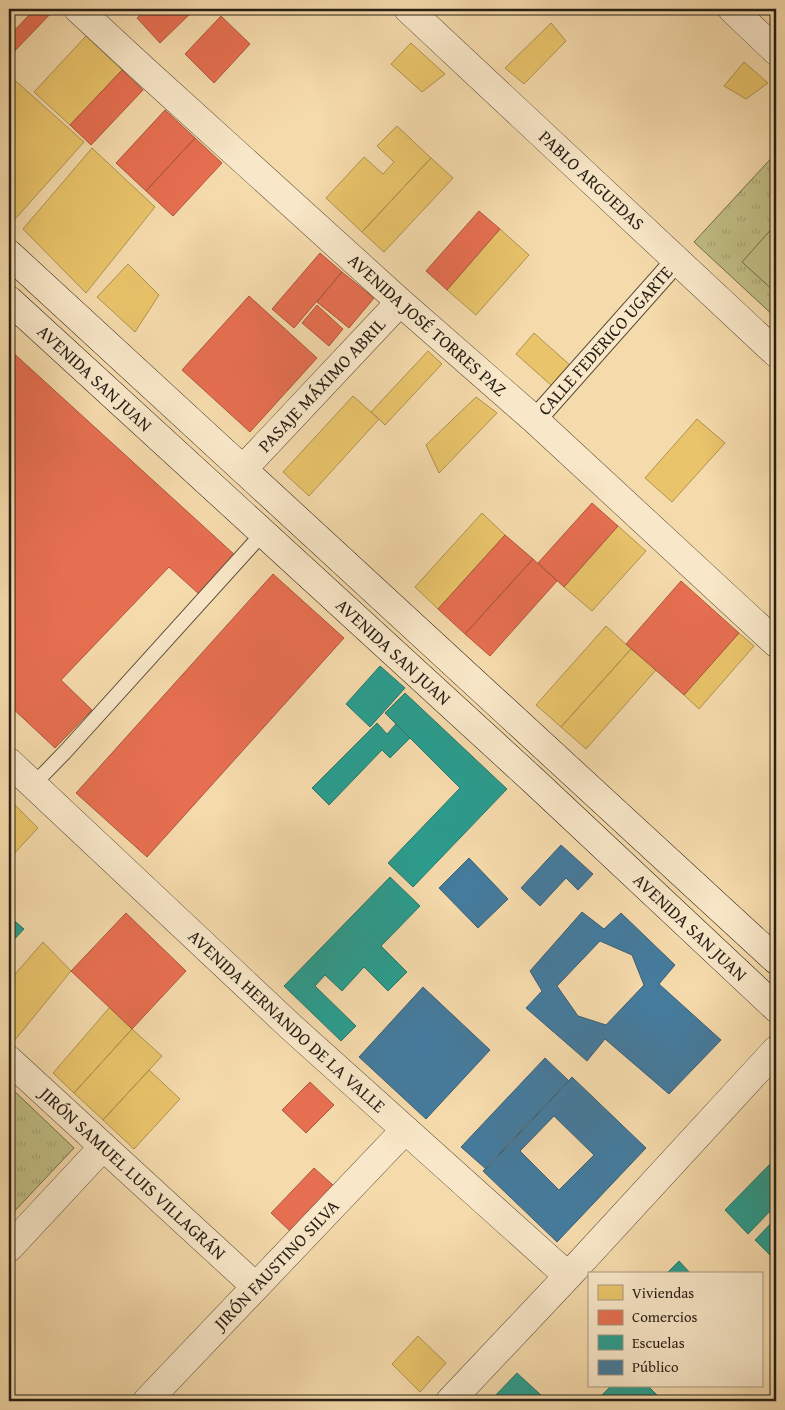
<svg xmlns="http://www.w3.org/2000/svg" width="785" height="1410" viewBox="0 0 785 1410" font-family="'Gentium Book Plus',serif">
	<defs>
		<pattern id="park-tufts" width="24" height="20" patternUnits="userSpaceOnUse" patternTransform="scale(1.25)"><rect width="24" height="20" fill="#c1be85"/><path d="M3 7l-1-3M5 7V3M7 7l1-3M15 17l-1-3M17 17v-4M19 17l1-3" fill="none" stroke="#a6a372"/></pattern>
	</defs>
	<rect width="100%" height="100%" fill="#f5daab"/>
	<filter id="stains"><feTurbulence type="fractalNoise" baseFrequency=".004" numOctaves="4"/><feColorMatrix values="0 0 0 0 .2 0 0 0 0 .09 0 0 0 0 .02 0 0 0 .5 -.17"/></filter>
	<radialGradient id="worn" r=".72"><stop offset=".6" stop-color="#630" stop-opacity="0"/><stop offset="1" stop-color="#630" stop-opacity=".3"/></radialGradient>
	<path fill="url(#park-tufts)" stroke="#746e4d" d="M776,153V318L694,242Z
		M9,1086L74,1148L9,1217Z"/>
	<path fill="#c1be85" stroke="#746e4d" d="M776,224V293L742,262Z"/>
	<path fill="#e9c46a" stroke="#ae9250" d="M551,23L566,41L524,84L505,68Z
		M86,36L122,70L70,125L34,92Z
		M411,43L445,74L422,92L391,64Z
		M744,62L768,83L746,99L724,86Z
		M9,75L84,142L16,218L9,212Z
		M397,126L431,158L362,232L326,198L364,157L383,174L394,162L377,146Z
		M92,148L155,207L86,293L23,229Z
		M431,158L453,178L384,252L362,232Z
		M500,229L529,255L476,315L447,290Z
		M128,264L159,295L135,332L97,297Z
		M534,333L571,366L552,386L516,354Z
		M428,351L442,364L385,425L371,412Z
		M353,396L379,419L309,496L283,472Z
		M476,397L497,413L439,473L426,445Z
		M697,419L725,443L672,502L645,478Z
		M482,513L505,535L438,609L415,587Z
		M618,526L646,551L592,611L564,587Z
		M606,626L631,649L561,727L536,705Z
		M739,633L754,646L699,709L684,695Z
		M631,649L656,670L586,749L561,727Z
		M15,805L38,828L9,859V812Z
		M43,942L71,971L15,1040L9,1034V981Z
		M110,1007L132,1029L74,1093L53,1073Z
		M132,1029L162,1056L103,1120L74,1093Z
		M149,1070L180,1099L134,1149L103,1120Z
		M418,1336L446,1363L420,1392L392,1364Z"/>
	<path fill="#e76f51" stroke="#ad573f" d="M35,9H55L9,57V36Z
		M147,9H195L160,43L137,18Z
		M221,16L250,44L214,83L185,54Z
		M122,70L143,90L91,145L70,125Z
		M165,110L195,138L146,191L116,163Z
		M195,138L222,163L173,216L146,191Z
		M479,211L500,229L447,290L426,271Z
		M320,253L342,272L294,328L272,309Z
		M342,272L374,298L349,328L317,302Z
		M249,296L317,358L250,432L182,370Z
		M317,305L343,329L329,346L302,323Z
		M9,349L236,556L199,594L169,567L61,680L92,710L55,748L9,705Z
		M592,503L618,526L564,587L538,563Z
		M505,535L533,559L465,634L438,609Z
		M533,559L557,581L490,656L465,634Z
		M273,574L344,638L147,857L76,793Z
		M681,581L739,633L684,695L626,644Z
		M126,913L186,971L132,1029L71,971Z
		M310,1082L334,1105L306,1133L282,1110Z
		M314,1168L334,1186L291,1232L271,1213Z"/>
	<path fill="#2a9d8f" stroke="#29776a" d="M380,666L405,688L370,727L346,704Z
		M405,693L507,789L413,887L388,863L460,788L385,713Z
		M377,723L387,734L396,724L410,738L390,758L382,750L329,805L312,788Z
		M390,877L420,906L381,946L407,972L388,991L364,967L342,991L325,975L315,986L356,1026L341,1041L284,986Z
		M9,916L24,929L9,945Z
		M775,1159L776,1205L748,1234L725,1210Z
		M776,1218V1261L755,1240Z
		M679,1261L691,1274H666Z
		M517,1373L542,1396L538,1401H490Z
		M611,1386H648L663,1401H608L602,1395Z"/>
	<path fill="#457b9d" stroke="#3c5f74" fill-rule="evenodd" d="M561,845L593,874L578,890L566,878L540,906L521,888Z
		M469,858L508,899L478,928L439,888Z
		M582,912L604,929L621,913L675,965L659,984L721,1040L669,1094L605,1039L587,1061L526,1008L542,991L530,971Z
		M600,941L632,955L644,985L606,1025L578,1016L557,986Z
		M423,987L490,1050L426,1119L359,1057Z
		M545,1058L569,1081L486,1169L461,1147Z
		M572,1077L646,1148L557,1242L483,1171ZM554,1116L594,1155L559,1190L520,1151Z"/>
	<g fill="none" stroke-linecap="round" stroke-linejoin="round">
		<g stroke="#5a4d3a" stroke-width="16">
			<path id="service" d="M33,785L66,751L263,533"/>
		</g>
		<g stroke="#5a4d3a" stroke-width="23">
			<g id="pedestrian">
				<path id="s1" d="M535,420L677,260"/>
			</g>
		</g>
		<g stroke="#5a4d3a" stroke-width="29">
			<g id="minor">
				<path id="s2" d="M78,9L144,70L400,302L535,420L776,643"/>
				<path id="s3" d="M408,9L776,353"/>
				<path d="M732,9L776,51"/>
				<path id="s4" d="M243,469L400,302"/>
				<path id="s5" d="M9,762L290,1026L568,1276"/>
				<path id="s6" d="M9,1060L255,1286"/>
				<path d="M9,1248L102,1148"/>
				<path id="s7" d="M147,1401L405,1130"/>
				<path d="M450,1401L568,1276L776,1050"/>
			</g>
		</g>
		<g stroke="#261e15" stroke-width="29">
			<g id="secondary">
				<path d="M9,254L776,960"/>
				<path id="s8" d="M9,300L534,781L776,1008"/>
			</g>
		</g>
		<use href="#service" stroke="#f8e7c8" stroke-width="14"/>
		<use href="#pedestrian" stroke="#f8e7c8" stroke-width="21"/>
		<use href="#minor" stroke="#f8e7c8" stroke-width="28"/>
		<use href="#secondary" stroke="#f8e7c8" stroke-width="28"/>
	</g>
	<g text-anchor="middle" stroke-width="5" stroke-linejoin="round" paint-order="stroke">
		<g font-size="18" fill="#261e15" stroke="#f8e7c8">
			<text dy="6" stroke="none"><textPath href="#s3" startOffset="251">PABLO ARGUEDAS</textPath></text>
			<text dy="6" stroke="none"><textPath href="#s2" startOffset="471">AVENIDA JOSÉ TORRES PAZ</textPath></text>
			<text dy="6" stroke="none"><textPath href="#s1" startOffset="106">CALLE FEDERICO UGARTE</textPath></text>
			<text dy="6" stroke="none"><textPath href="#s8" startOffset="116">AVENIDA SAN JUAN</textPath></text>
			<text dy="6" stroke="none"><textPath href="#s4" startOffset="115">PASAJE MÁXIMO ABRIL</textPath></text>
			<text dy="6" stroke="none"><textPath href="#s8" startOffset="521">AVENIDA SAN JUAN</textPath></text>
			<text dy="6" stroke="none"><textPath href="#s8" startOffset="926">AVENIDA SAN JUAN</textPath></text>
			<text dy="6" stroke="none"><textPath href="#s5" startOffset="380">AVENIDA HERNANDO DE LA VALLE</textPath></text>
			<text dy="6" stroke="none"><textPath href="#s6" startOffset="168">JIRÓN SAMUEL LUIS VILLAGRÁN</textPath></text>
			<text dy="6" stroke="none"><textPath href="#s7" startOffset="188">JIRÓN FAUSTINO SILVA</textPath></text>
		</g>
	</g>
	<rect width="785" height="1410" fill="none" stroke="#f5daab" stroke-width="30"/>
	<rect x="10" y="10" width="765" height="1390" fill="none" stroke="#261e15" stroke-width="2.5"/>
	<rect x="15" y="15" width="755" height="1380" fill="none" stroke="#261e15"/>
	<rect x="588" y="1272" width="175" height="115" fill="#f8e7c8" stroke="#a49780"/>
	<rect x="598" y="1285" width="25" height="15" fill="#e9c46a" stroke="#a49780"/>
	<text x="632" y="1298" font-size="15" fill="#261e15">Viviendas</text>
	<rect x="598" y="1310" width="25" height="15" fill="#e76f51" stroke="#a49780"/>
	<text x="632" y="1322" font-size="15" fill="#261e15">Comercios</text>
	<rect x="598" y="1335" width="25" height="15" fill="#2a9d8f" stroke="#a49780"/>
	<text x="632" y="1348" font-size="15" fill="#261e15">Escuelas</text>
	<rect x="598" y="1360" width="25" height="15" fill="#457b9d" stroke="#a49780"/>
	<text x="632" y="1372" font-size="15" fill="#261e15">Público</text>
	<rect width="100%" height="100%" filter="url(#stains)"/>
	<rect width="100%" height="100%" fill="url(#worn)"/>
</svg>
